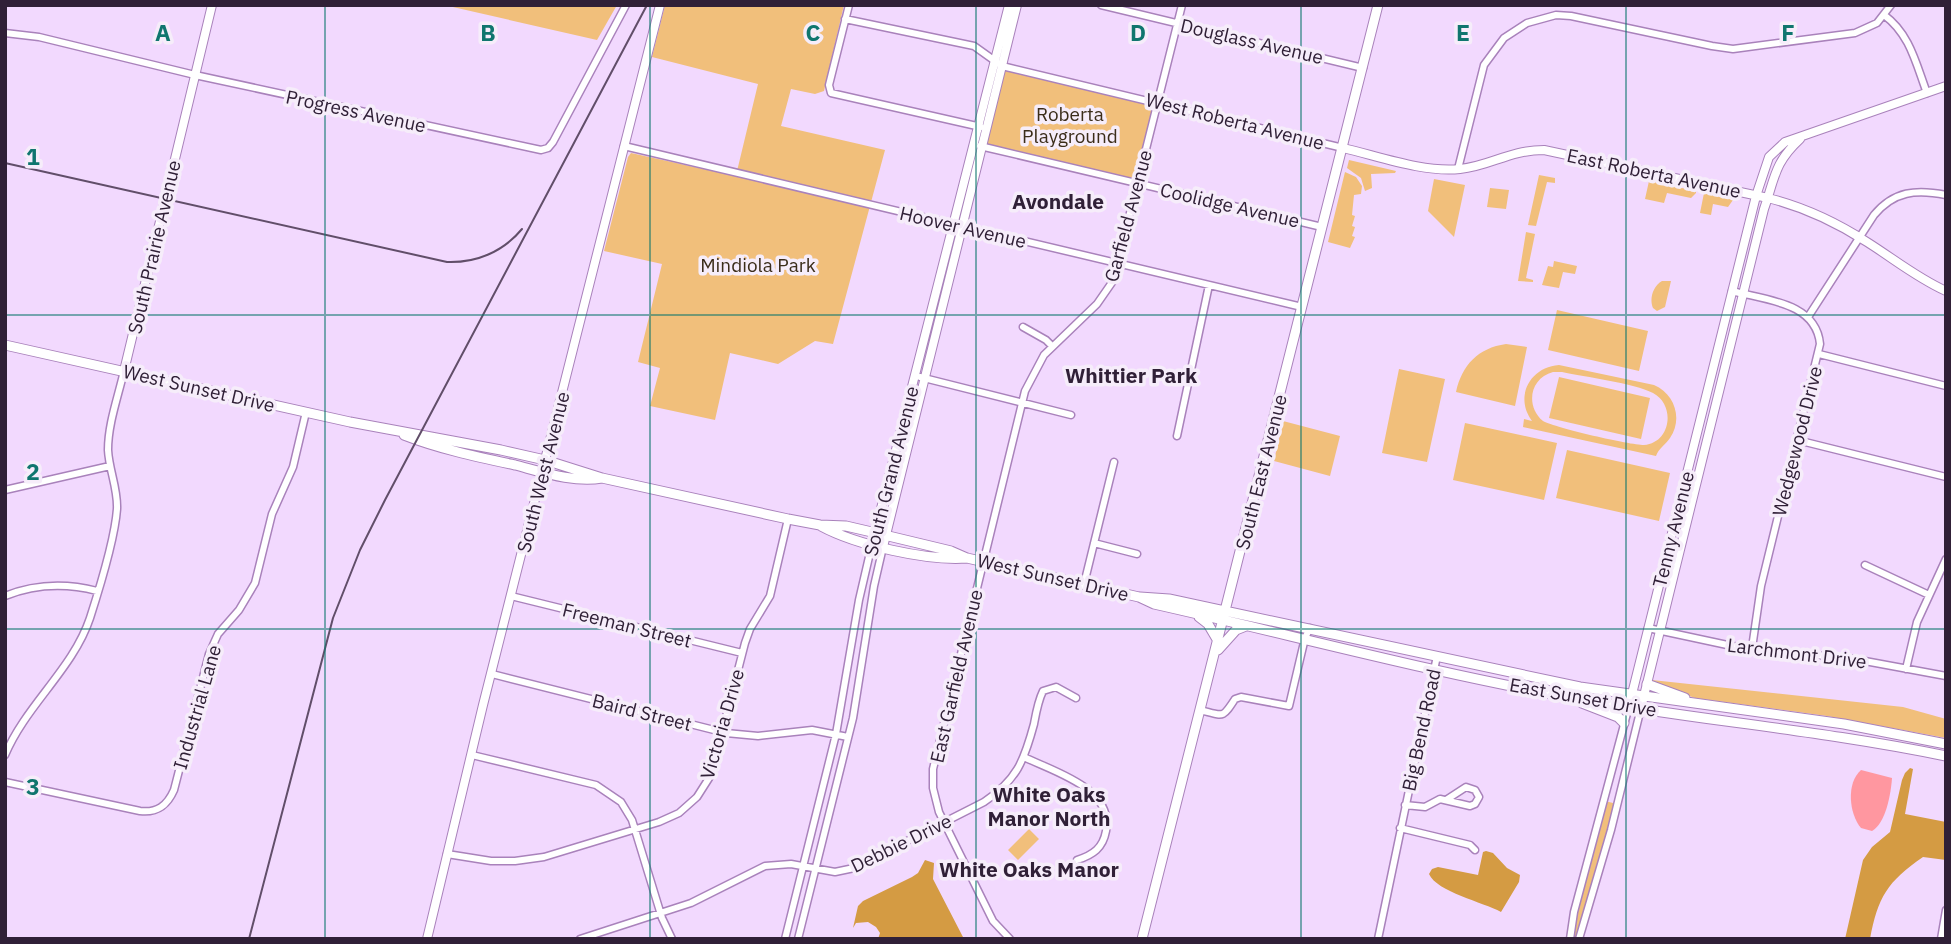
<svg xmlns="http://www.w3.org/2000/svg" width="1951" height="944" viewBox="0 0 1951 944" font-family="'IBM Plex Sans',sans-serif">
	<rect width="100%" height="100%" fill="#f2d9fe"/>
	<path fill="#f1bf7b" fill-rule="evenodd" d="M444,5H617L597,40Z
		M665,5H844L824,91L815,94L791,89L781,126L885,150L833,344L815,341L778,364L730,353L715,420L650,406L660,368L638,362L662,264L604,251L628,157L631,153L735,176L738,167L758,84L652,57Z
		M1002,66L1157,103L1137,183L982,147Z
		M1349,160L1396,171L1395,173L1371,174L1372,188L1365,191L1361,178L1347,168Z
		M1345,172L1356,177L1362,186L1361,194L1354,195L1352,215L1355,216L1352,226L1355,227L1352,236L1355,237L1350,248L1328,242Z
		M1539,175L1555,178V183L1547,182L1536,226L1528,225Z
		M1434,179L1465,185L1454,237L1428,211Z
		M1649,181L1696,191V193L1691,198L1667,193L1664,203L1645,199Z
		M1490,188L1509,190L1506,209L1487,207Z
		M1704,193L1733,200L1728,207L1713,204L1711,215L1700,213Z
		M1526,232L1535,234L1526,278L1533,280V282L1518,281Z
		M1554,261L1577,266L1575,274L1563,272L1559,288L1542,285L1548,266L1553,267Z
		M1662,281H1671L1665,307L1657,311L1653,308C1649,299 1653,286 1662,281Z
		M1557,310L1648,331L1639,371L1548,350Z
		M1506,344L1527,347L1515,406L1456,392C1462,365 1478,348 1506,344Z
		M1559,365L1654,385C1675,394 1683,419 1670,438C1665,445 1659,448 1656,456L1523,427L1524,419L1532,421C1514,397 1530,367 1559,365ZM1553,372H1562C1585,377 1634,383 1653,393C1676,405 1671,443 1644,445C1630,445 1556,428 1543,421C1525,406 1530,378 1553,372Z
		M1399,369L1445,379L1427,462L1382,453Z
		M1559,377L1650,398L1641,439L1549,418Z
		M1283,421L1340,436L1330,476L1274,461Z
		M1465,423L1557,443L1544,500L1453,480Z
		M1567,450L1670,473L1659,521L1556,498Z
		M1652,680L1903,707L1946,719V738L1827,716L1695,698L1652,683Z
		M1605,801L1617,804L1581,939H1570Z
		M1029,829L1039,839L1018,860L1008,850Z"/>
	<path fill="#d49b43" d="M1910,768L1913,769L1905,814L1946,822V860L1923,857C1887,882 1878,897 1870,939H1845L1863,860L1872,847L1890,832L1902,780L1905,773Z
		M1486,851L1493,853L1507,868L1520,875L1519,882L1501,912C1483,902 1437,892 1429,874L1432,869L1438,867L1478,875L1483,852Z
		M925,860L934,863L933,879L964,939H878L880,933L876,927L868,922L856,923L853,928L858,906L863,901L912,877L918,873Z"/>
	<path fill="#ff97a0" d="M1861,770L1892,778C1891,793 1886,823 1872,831L1861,828C1849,814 1846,783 1861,770Z"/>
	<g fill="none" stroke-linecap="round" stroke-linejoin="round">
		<g stroke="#a982bb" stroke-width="9">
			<path id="minor" d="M849,5L829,85L831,93L981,127
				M1101,5L1363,68
				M1884,15C1910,34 1916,64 1927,93
				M845,19L974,46L1002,66L1343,148
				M5,33L39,37L195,75L541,150L548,148L553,142L626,5
				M624,146L1302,307
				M980,146L1322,227
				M1458,169L1484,65L1504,38L1527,23L1556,15L1571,16L1712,46L1733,49L1855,33L1877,23L1891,5
				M1732,291C1765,300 1816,302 1820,344L1761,586L1752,648
				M1808,317L1874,215C1894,191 1916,189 1946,195
				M1023,327L1046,340L1052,346
				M1819,354L1946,386
				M920,377L1071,415
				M1177,436L1209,285
				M1797,440L1946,477
				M5,490L110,466
				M1094,543L1137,554
				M1865,565L1929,595
				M1084,584L1114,462
				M5,596C35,584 66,583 97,591
				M511,596L742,653
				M1648,628L1732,646L1854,659L1946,676
				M1906,669L1917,622L1946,559
				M492,674L726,733L758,736L812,730L848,737
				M1200,710C1224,716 1222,719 1235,699L1241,697L1289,706L1305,638L1310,628
				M5,755C26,705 73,669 90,618C99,590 115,537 117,509C118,489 109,470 108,450C108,424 118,397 124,371
				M472,755L596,785L621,802L632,820L662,918L672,939
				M1024,757C1054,772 1114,788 1106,831C1103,848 1093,855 1077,860
				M5,782L140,811C157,813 167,806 174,790L209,654L218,634L239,610L255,583L272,514L293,467L306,412
				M1405,805L1425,807L1440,799L1470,806L1475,804L1479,797L1475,790L1466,787L1446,800
				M1400,828L1470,845L1475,850
				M447,854L491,861H515L544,857L659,822L679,813L697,797L711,775L745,643L750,629L770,596L788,519
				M580,939L691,903L765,866L791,864L835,872L854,868L984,802C1017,780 1024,761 1034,724C1036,713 1038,701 1043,691L1056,687L1076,698
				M785,939L836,734L859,600L872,544
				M798,939L853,718L874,586L883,547
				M1010,939L993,921L939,812L933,788V769L1025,391L1044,355L1097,304L1113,281L1182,5
				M1378,939L1437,656
				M1570,939L1574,912L1629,706
				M1579,939L1611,830L1641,708
				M1941,939L1946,910"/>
		</g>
		<g stroke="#a982bb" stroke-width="10">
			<path id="tertiary" d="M1343,148C1378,156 1424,173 1460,169C1491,166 1509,150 1544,150L1768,198C1804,207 1836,222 1867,242C1894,259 1917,278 1946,291
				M124,371L212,5
				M872,544L1009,5
				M883,547L1017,5
				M1629,706L1756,196L1769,157L1785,142L1946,86
				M1641,708L1764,209C1775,178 1774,163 1800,139
				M427,939L483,705L660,5"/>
		</g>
		<g stroke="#a982bb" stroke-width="11">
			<path id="secondary" d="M5,345L350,422L501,450L545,460L602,478L788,519L820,525L846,526L876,533L951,551L967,558L1139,597L1154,604C1292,635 1429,672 1568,697C1694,720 1821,730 1946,756
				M404,435C440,449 478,457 515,465C542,472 574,483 602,478
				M821,526C856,545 927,561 967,558
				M1140,597L1169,599L1580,687L1844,724L1946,744
				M1199,617L1208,624L1218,641
				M1218,650L1236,630L1246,626
				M1647,684L1685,698
				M1582,703L1618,717L1624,723
				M1142,939L1378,5"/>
		</g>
		<use href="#minor" stroke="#fff" stroke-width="6"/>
		<use href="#tertiary" stroke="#fff" stroke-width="8"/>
		<use href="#secondary" stroke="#fff" stroke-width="9"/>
		<path stroke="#614e69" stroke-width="2" d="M5,163L447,262C476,263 503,252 522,229
			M249,939L333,618L360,550L385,500L647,5"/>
	</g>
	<path fill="none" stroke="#0f766e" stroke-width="2" stroke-opacity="0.55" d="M325,5V939M650,5V939M976,5V939M1301,5V939M1626,5V939M5,315H1946M5,629H1946"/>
	<g text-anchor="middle" stroke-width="7" stroke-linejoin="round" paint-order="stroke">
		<g font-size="19" fill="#302037" stroke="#f6edfa">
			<text transform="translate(1252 41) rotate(13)" y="7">Douglass Avenue</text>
			<text transform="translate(356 111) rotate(12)" y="7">Progress Avenue</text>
			<text transform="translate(1235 121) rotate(14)" y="7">West Roberta Avenue</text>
			<text transform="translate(1654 173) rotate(12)" y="7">East Roberta Avenue</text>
			<text transform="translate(1230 205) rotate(13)" y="7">Coolidge Avenue</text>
			<text transform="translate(1128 216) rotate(-75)" y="7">Garfield Avenue</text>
			<text transform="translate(963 227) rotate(13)" y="7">Hoover Avenue</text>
			<text transform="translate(154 247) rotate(-77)" y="7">South Prairie Avenue</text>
			<text transform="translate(199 388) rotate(13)" y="7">West Sunset Drive</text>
			<text transform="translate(1797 441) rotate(-76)" y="7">Wedgewood Drive</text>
			<text transform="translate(891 471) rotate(-76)" y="7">South Grand Avenue</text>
			<text transform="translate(543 472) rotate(-76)" y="7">South West Avenue</text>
			<text transform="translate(1261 472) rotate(-76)" y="7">South East Avenue</text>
			<text transform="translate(1673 529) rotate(-76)" y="7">Tenny Avenue</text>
			<text transform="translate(1053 577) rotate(13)" y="7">West Sunset Drive</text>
			<text transform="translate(627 625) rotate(14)" y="7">Freeman Street</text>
			<text transform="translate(1797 653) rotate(7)" y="7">Larchmont Drive</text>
			<text transform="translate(956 676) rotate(-77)" y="7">East Garfield Avenue</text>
			<text transform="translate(1583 697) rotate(10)" y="7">East Sunset Drive</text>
			<text transform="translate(197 707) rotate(-74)" y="7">Industrial Lane</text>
			<text transform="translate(642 712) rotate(14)" y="7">Baird Street</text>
			<text transform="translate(722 724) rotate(-74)" y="7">Victoria Drive</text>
			<text transform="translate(1421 730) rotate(-78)" y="7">Big Bend Road</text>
			<text transform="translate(901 843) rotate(-26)" y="7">Debbie Drive</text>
		</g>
		<g font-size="19" fill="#3b2d1a" stroke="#f6edfa">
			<text x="1070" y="121">Roberta<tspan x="1070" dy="22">Playground</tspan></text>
			<text x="758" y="272">Mindiola Park</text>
		</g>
		<g font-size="21" font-weight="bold" fill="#302037" stroke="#f6edfa">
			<text x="1058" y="209">Avondale</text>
			<text x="1131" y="383">Whittier Park</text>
			<text x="1049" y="802">White Oaks<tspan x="1049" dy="24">Manor North</tspan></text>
			<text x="1029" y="877">White Oaks Manor</text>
		</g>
	</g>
	<g font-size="23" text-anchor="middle" font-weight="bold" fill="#0f766e" stroke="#f6edfa" stroke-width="7" stroke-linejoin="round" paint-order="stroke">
		<text x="163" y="41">A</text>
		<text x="488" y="41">B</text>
		<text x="813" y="41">C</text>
		<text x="1138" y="41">D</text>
		<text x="1463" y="41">E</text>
		<text x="1788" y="41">F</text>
		<text x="33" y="165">1</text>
		<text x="33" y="480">2</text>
		<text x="33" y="795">3</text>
	</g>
	<rect width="1951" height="944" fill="none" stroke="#302037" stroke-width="14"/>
</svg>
